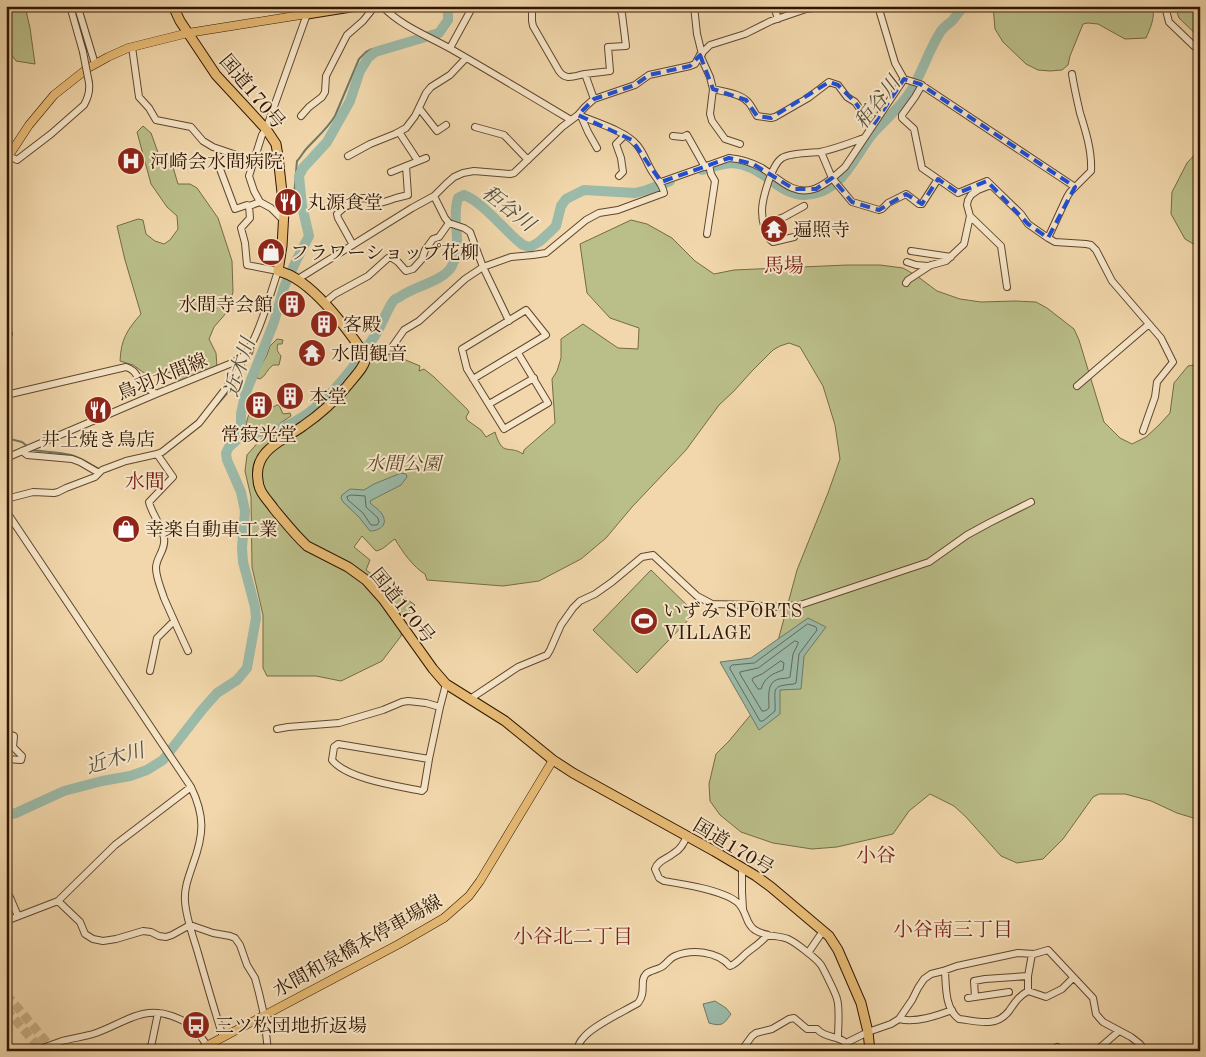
<svg xmlns="http://www.w3.org/2000/svg" width="1206" height="1057" viewBox="0 0 1206 1057" font-family="'Old Standard TT','Noto Serif JP',serif">
	<rect width="100%" height="100%" fill="#f1d7ab"/>
	<filter id="stains"><feTurbulence type="fractalNoise" baseFrequency=".004" numOctaves="4"/><feColorMatrix values="0 0 0 0 .2 0 0 0 0 .09 0 0 0 0 .02 0 0 0 .5 -.17"/></filter>
	<radialGradient id="worn" r=".72"><stop offset=".6" stop-color="#630" stop-opacity="0"/><stop offset="1" stop-color="#630" stop-opacity=".3"/></radialGradient>
	<path fill="#babe89" stroke="#756a45" d="M6,6H25L30,28L35,64L16,61L6,47Z
		M993,6H1152C1156,16 1150,29 1146,38L1125,39L1098,24L1088,23L1083,24L1070,56L1068,65L1062,70L1050,71L1038,70L1026,64L1003,42L995,29Z
		M1175,6H1200V38L1179,18Z
		M143,126L151,133L161,161L172,164L178,184H190L197,188L218,218L232,261L233,292L227,312L214,327L209,339L216,353L217,367L176,382L171,372L157,376L147,375L133,365L120,361C121,339 127,330 141,314L125,260L117,226L138,219L143,220L146,234L155,241L164,244L170,240L178,229L177,216L167,207L151,184L137,132Z
		M1200,149V248L1185,239L1171,214L1172,192L1187,163Z
		M631,220L647,224L672,238L695,261L714,274L734,270L847,265H880L903,268L917,276L937,291L960,299L981,302L1015,301L1036,302L1047,308L1074,329L1079,340L1104,422L1120,438L1132,444L1146,437L1159,425L1170,413L1174,383L1188,366L1200,364V820L1177,813L1151,801L1125,794H1099L1093,797L1063,839L1043,859L1017,863L1001,856L966,817L954,806L930,794L909,811L893,834L837,847L812,849L773,843L741,832L720,815L710,801L709,784L716,754L729,741L753,712L772,663L797,570L828,493L840,459L835,425L823,386L800,347L789,343L780,346L773,350L752,371L734,391L719,405L686,450L632,507L606,538L581,559L539,581L503,586L427,580L425,574C414,568 401,550 395,539C387,544 385,549 376,551L362,536L354,547L370,560L366,570L415,605L405,615L401,636L382,661L341,681L316,676H267L263,668V615L252,567L251,497L245,471L247,455L262,438L285,433L321,407L334,406L368,366L370,359L389,353L420,366L419,371L424,369L434,377L467,409L469,412L466,417L467,420L481,430L486,437L495,432C503,458 508,444 523,454L524,450L555,423L552,379L557,371L561,358V339L583,324L618,348L638,349L639,328L610,318L587,293L580,244Z
		M277,339L283,340L282,344H278C276,350 278,352 281,356L279,365H273C267,369 266,376 260,379L257,378V373L267,355L270,346Z
		M277,405H279L283,414L290,413L291,416L274,427L250,428L246,424L250,410L251,409L255,411L257,414L266,412L267,410Z
		M651,570L695,613L637,673L593,630Z"/>
	<path fill="#9bbaa9" stroke="#707866" d="M401,473L406,474L407,477L401,485L370,501L371,504C375,507 381,511 383,516C388,526 378,531 370,531L359,517L343,502L341,498L342,495L350,489L364,490L374,484Z
		M808,618L826,627L804,656L801,689L780,690V714L759,730L720,662L751,658Z
		M715,1001L726,1008L731,1014C724,1024 722,1027 709,1023L703,1004Z"/>
	<g fill="none" stroke-linecap="round" stroke-linejoin="round">
		<path stroke="#666855" stroke-width="1" d="M351,495L365,496L366,507L378,518L379,522L377,525H371L363,513L348,500L347,497Z
			M808,624L816,627L817,630L799,654L796,683L794,684C769,686 776,689 775,711L763,721H760L730,669V667L732,665L754,663Z
			M795,641L798,642V644L793,654L790,677C787,679 783,678 779,679C766,682 769,698 769,708L765,711H762L740,674V672L758,668Z
			M781,661L784,663L783,670C772,674 765,677 761,689H758L752,680L753,678L762,674Z"/>
		<path stroke="#707866" stroke-width="2" d="M288,214C296,197 295,179 297,161C301,157 303,152 307,148C317,137 327,129 335,116L359,59L366,52L372,49L375,52
			M252,354L254,346
			M216,406L235,384
			M6,438L22,442L27,446
			M32,450C45,452 58,452 71,455C81,458 90,464 99,469
			M104,472L110,470L111,469"/>
		<path stroke="#9bbaa9" stroke-width="10" d="M702,170C710,168 717,165 724,164C744,160 761,173 776,184C785,190 793,195 804,195C843,194 853,157 874,132C887,118 902,106 912,89C923,71 929,49 941,31C944,27 948,24 952,21C956,16 960,11 964,6
			M241,436V414L245,395L274,322L284,287L297,259L309,236L302,206L299,176L303,168L327,142L350,101L360,71L368,58L375,52L439,33L448,20V6
			M6,815L16,813L64,791L102,781L130,776L147,770L163,760L202,710L217,693L237,680L247,668L256,618L255,607L243,562L242,548L245,511L241,492L227,460L226,453L229,447L241,436L246,434C257,432 269,432 280,428C320,415 354,368 376,334C382,325 388,307 394,300C396,298 399,298 401,296C415,286 444,281 452,266C462,247 454,229 456,209C456,206 457,202 458,198L464,195C481,201 504,229 518,241L523,245L530,247L539,242L550,232L556,226L561,206L566,199L584,190L635,193L647,190L670,181"/>
		<path stroke="#cab089" stroke-width="9" stroke-dasharray="9 4.5" stroke-linecap="butt" d="M6,994L54,1051
			M6,1009L42,1051"/>
		<g stroke="#60462c" stroke-width="8">
			<path id="minor" d="M70,6L83,52
				M76,6L79,11L95,64
				M382,6C401,26 428,36 451,49C491,72 531,96 571,120
				M532,6V21L533,26L559,71C566,81 574,76 585,74L594,99
				M694,6L697,34L702,54
				M774,6L778,19
				M878,6L895,63L904,79L920,84L1075,187
				M1165,6L1169,22L1194,46L1200,49
				M132,47L139,97L149,108L156,120L191,127L203,141L213,147L254,161
				M450,48L473,6
				M700,55L710,77L713,89L710,114L712,121L725,139L740,144
				M585,74L610,71L608,47L626,46L622,14L619,6
				M922,85L915,97L902,115V118L914,129L922,168L958,193L987,181L1021,214L1028,224L1048,238L1055,242L1086,244L1091,245L1096,250L1112,281L1161,338L1173,362L1157,382L1155,397L1143,431
				M713,89C724,92 740,93 748,102C752,106 754,112 757,116L771,118L775,117L808,98L829,82L838,85L847,97L855,102L865,116L873,125
				M419,108L437,131L446,125
				M301,116L309,107L322,97L325,92L326,76L347,35L363,21L375,6
				M581,116L588,132L597,148
				M475,127L504,135L528,160
				M399,132L418,161
				M673,136L683,137L687,135L705,167
				M821,152L832,178L852,202L879,210L882,209L888,203L906,194L919,204H922L938,179
				M9,156L17,160L51,134L84,105C88,98 90,91 89,83
				M348,156L370,144L395,134L406,128L415,116L426,93L431,87L450,75L466,58
				M220,169L235,209L247,205L249,206
				M391,172L426,158
				M619,176L623,172L621,158L616,144L625,135
				M661,182L729,158C741,159 751,162 762,168C778,178 793,196 814,189C826,185 836,175 845,167L904,79
				M434,196L445,218L449,223L464,228L470,232L483,267L509,321
				M970,216L1001,246L1007,287
				M283,220L271,208L260,202L254,191L249,176L262,135L266,129L307,14
				M764,224L784,217L804,206
				M707,234L715,181L711,174L709,165
				M794,237L773,242C765,237 762,220 762,211C762,199 772,164 782,158C790,153 810,153 820,152C835,149 850,143 864,138
				M1048,238L1067,197L1070,192L1091,171C1092,151 1086,132 1080,113C1077,100 1074,87 1072,74
				M353,245L338,218L337,214C344,207 355,198 365,198C369,199 373,202 377,203C383,203 390,200 396,198C400,197 404,196 408,195L406,166
				M911,251L951,257
				M907,262L916,265L928,266L946,261L964,244L970,216L967,205L968,200L971,195L978,190L991,185
				M298,279L412,208L434,196L446,184L454,177L463,173L474,171L510,174L514,173L562,127L578,115L585,107L594,99L635,85L649,75L690,66L695,64L700,55L710,45L745,34L771,21L806,9L829,6
				M906,283L908,280L931,265
				M324,303L335,294L368,276L388,258H392L398,262L406,271L413,269L422,259L425,250L433,239L439,237L449,223
				M6,334H9
				M366,359L390,350L404,330L419,321L465,279L483,267L511,257L533,255L546,253L586,220L599,213L618,210L664,193C662,183 658,181 653,173C647,164 644,153 637,145C626,131 595,122 578,115
				M473,379L546,335L526,310L462,349L467,369L504,429L548,403L518,353
				M1077,386L1149,324
				M6,395L126,367C138,371 135,377 143,384C146,388 152,391 156,394
				M489,404L534,378
				M22,451L27,455L72,459L80,462L99,473
				M157,454L173,477L149,502C152,515 162,525 164,538C166,550 156,557 156,568C156,578 161,588 164,598C172,616 180,634 188,651
				M6,458L156,394L232,363C236,361 239,359 242,357C257,344 271,291 278,271L247,265L245,243L241,228L250,218L249,206L260,202
				M6,499L33,492L54,493L58,492L66,488L95,477L102,470L126,461L157,454L162,452L199,423L237,374L244,356
				M6,511L191,787C205,816 204,834 193,864C189,876 184,888 185,901C186,918 193,936 198,953C206,981 214,1009 223,1037
				M150,671L157,638L174,621
				M470,699L518,667L547,655L550,650L561,625L573,608L580,601L595,594L612,582L642,557L653,555L697,596L712,604L753,605L771,607L800,605L929,562L967,535L989,523L1031,502
				M277,729L288,727L339,723L383,710L402,702L408,701L426,703L440,707
				M6,733L14,736L13,747L22,756L21,760L6,759
				M338,744L429,759L424,789L422,791C398,786 347,779 332,760L334,747Z
				M429,759L440,707L446,684
				M687,836C684,843 681,849 674,853C667,859 658,860 655,869L659,878L664,881C683,884 722,890 737,902C747,910 745,924 755,930C765,937 778,935 788,939C795,942 817,959 821,965C824,970 836,994 837,999C840,1008 838,1028 838,1038
				M742,867V892L743,909
				M6,888L18,916
				M58,901L80,922L85,934L93,939L103,941L116,939L143,931L151,932L159,936L166,937L172,935L190,925L213,933L230,936L235,938L240,945L247,965L255,978L259,993L264,1015L268,1051
				M6,921L58,901L115,845L191,787
				M808,953L823,931
				M945,971C946,987 945,1009 959,1019C978,1021 996,1028 1009,1011C1016,1001 1018,997 1028,991L1046,997L1062,989L1073,978
				M1028,991V976L1032,954
				M975,997L974,981L985,979L1028,976
				M968,998L1009,992
				M899,1019C916,1023 936,1016 952,1010
				M846,1043L868,1032L891,1024L899,1019L912,1000L918,988L924,979L931,974L943,971L957,966L1018,953L1034,954L1048,950L1093,998L1096,1014L1103,1022L1131,1037L1140,1044L1145,1051
				M36,1051C45,1047 53,1044 62,1041C73,1038 84,1037 96,1033C122,1024 143,1005 172,1016C180,1019 187,1022 193,1027C198,1032 203,1040 207,1045
				M148,1051L151,1047L158,1013
				M577,1051C578,1045 580,1041 584,1037C594,1025 623,1012 638,1003C647,992 639,981 646,974C650,970 658,970 663,966C667,963 670,958 675,956C692,949 717,951 730,966C738,963 742,956 749,951C756,946 762,941 768,935
				M741,1051L752,1036L756,1033L772,1029L789,1019L794,1018L807,1029H817C827,1041 846,1033 849,1051
				M1051,1051L1057,1047L1059,1051
				M1096,1051L1119,1031"/>
		</g>
		<g stroke="#301501" stroke-width="9">
			<path id="major" d="M6,160L29,125L54,95L88,68L108,57L128,48L188,33L307,14L309,6
				M197,1051L399,944L444,918L469,896L480,881L553,760"/>
		</g>
		<g stroke="#301501" stroke-width="11">
			<path id="highway" d="M173,6L180,21L216,75L266,129L276,144L278,156L284,211L282,246L278,271C311,278 347,329 366,356C366,366 354,377 348,385C334,402 322,413 303,426C284,440 253,450 258,480C258,483 259,487 261,491C264,497 270,503 274,509C285,522 295,535 307,546L348,567L366,580L383,599L433,669L446,684L505,721L553,760L573,773L714,851L756,876L771,887L829,936L838,950L861,1003L868,1032L870,1051
				M307,14L357,6"/>
		</g>
		<use href="#minor" stroke="#f6e5c8" stroke-width="6"/>
		<use href="#major" stroke="#e8bc76" stroke-width="8"/>
		<use href="#highway" stroke="#e8bc76" stroke-width="9"/>
		<g stroke="#60462c" stroke-width="8" stroke-linecap="butt">
			<path id="minor-bridge" d="M83,52L89,83"/>
		</g>
		<use href="#minor-bridge" stroke="#f6e5c8" stroke-width="6"/>
	</g>
	<path fill="none" stroke="#1d4ed8" stroke-width="4" stroke-dasharray="10 6" stroke-linejoin="round" d="M700,55L713,89L746,100L757,116L771,118L829,82L838,85L855,102L872,127L904,79L920,84L1075,187L1048,238L1028,224L987,181L958,193L938,179L922,204L906,194L879,210L852,202L832,178L816,189H794L753,164L729,158L661,182L632,140L578,115L594,99L635,85L649,75L690,66Z"/>
	<defs>
		<g id="hospital-disc" transform="scale(1.4375)"><circle r="9.5" fill="#8f2418" stroke="#f6e5c8"/><path d="M-5-5h3v3.5h4V-5h3V5h-3V1.5h-4V5h-3Z" fill="#fff"/></g>
		<g id="restaurant-disc" transform="scale(1.4375)"><circle r="9.5" fill="#8f2418" stroke="#f6e5c8"/><path d="M-5-6h1v4h1v-4h1v4h1v-4h1v5L-1.5 .5V6h-2V.5L-5-1ZM5-6V6H3V1.5H1.5Q1.5-4 5-6Z" fill="#fff"/></g>
		<g id="temple-disc" transform="scale(1.4375)"><circle r="9.5" fill="#8f2418" stroke="#f6e5c8"/><path d="M0-6L5-2H3V0L6.5 2.5H4V6H1.5V3h-3V6H-4V2.5H-6.5L-3 0V-2H-5Z" fill="#fff"/></g>
		<g id="shop-disc" transform="scale(1.4375)"><circle r="9.5" fill="#8f2418" stroke="#f6e5c8"/><path d="M-5-2.5h2.3a2.7 3.5 0 0 1 5.4 0H5L5.5 6h-11ZM-1.5-2.5h3a1.5 2.3 0 0 0-3 0Z" fill="#fff"/></g>
		<g id="building-disc" transform="scale(1.4375)"><circle r="9.5" fill="#8f2418" stroke="#f6e5c8"/><path d="M-4-6H4V6H1V3H-1V6H-4ZM-2.5-4.3h1.7v1.8h-1.7ZM.8-4.3h1.7v1.8H.8ZM-2.5-1h1.7V.8h-1.7ZM.8-1h1.7V.8H.8Z" fill="#fff"/></g>
		<g id="stadium-disc" transform="scale(1.4375)"><circle r="9.5" fill="#8f2418" stroke="#f6e5c8"/><path d="M0-5a6.5 5 0 1 0 0 10a6.5 5 0 1 0 0-10ZM-3.5-1.8h7v3.6h-7Z" fill="#fff"/></g>
		<g id="bus-disc" transform="scale(1.4375)"><circle r="9.5" fill="#8f2418" stroke="#f6e5c8"/><path d="M-5-6H5V4H4V6H2V4H-2V6H-4V4H-5ZM-3.5-4V0h7V-4ZM-3.5 1.2v1.5H-2V1.2ZM2 1.2v1.5H3.5V1.2Z" fill="#fff"/></g>
	</defs>
	<g fill-rule="evenodd">
		<use href="#hospital-disc" x="131" y="161"/>
		<use href="#restaurant-disc" x="288" y="202"/>
		<use href="#temple-disc" x="774" y="229"/>
		<use href="#shop-disc" x="271" y="252"/>
		<use href="#building-disc" x="292" y="304"/>
		<use href="#building-disc" x="324" y="324"/>
		<use href="#temple-disc" x="312" y="353"/>
		<use href="#building-disc" x="290" y="396"/>
		<use href="#building-disc" x="259" y="405"/>
		<use href="#restaurant-disc" x="98" y="410"/>
		<use href="#shop-disc" x="126" y="529"/>
		<use href="#stadium-disc" x="644" y="621"/>
		<use href="#bus-disc" x="196" y="1025"/>
	</g>
	<g text-anchor="middle" stroke-width="4" stroke-linejoin="round" paint-order="stroke">
		<g font-size="19" fill="#301501" stroke="#f6e5c8">
			<text transform="translate(253 91) rotate(50)" y="7">国道170号</text>
			<text transform="translate(162 376) rotate(-22)" y="7">鳥羽水間線</text>
			<text transform="translate(403 605) rotate(51)" y="7">国道170号</text>
			<text transform="translate(734 846) rotate(31)" y="7">国道170号</text>
			<text transform="translate(357 945) rotate(-29)" y="7">水間和泉橋本停車場線</text>
		</g>
		<g font-size="19" fill="#301501" stroke="#f6e5c8" text-anchor="start">
			<text x="150" y="168">河崎会水間病院</text>
			<text x="307" y="209">丸源食堂</text>
			<text x="793" y="236">遍照寺</text>
			<text x="290" y="259">フラワーショップ花柳</text>
			<text x="273" y="311" text-anchor="end">水間寺会館</text>
			<text x="343" y="331">客殿</text>
			<text x="331" y="360">水間観音</text>
			<text x="309" y="403">本堂</text>
			<text x="259" y="441" text-anchor="middle">常寂光堂</text>
			<text x="98" y="446" text-anchor="middle">井上焼き鳥店</text>
			<text x="145" y="536">幸楽自動車工業</text>
			<text x="663" y="617">いずみ SPORTS<tspan x="663" dy="22">VILLAGE</tspan></text>
			<text x="215" y="1032">三ツ松団地折返場</text>
		</g>
		<g font-size="19" font-style="italic" fill="#59482a" stroke="#f6e5c8">
			<text x="403" y="470">水間公園</text>
		</g>
		<g font-size="20" font-style="italic" fill="#554f3c" stroke="#f6e5c8">
			<text transform="translate(877 102) rotate(-52)" y="7">秬谷川</text>
			<text transform="translate(509 208) rotate(38)" y="7">秬谷川</text>
			<text transform="translate(239 367) rotate(-72)" y="7">近木川</text>
			<text transform="translate(115 758) rotate(-17)" y="7">近木川</text>
		</g>
		<g font-size="20" fill="#7a1f14" stroke="#f6e5c8">
			<text x="784" y="272">馬場</text>
			<text x="145" y="488">水間</text>
			<text x="876" y="862">小谷</text>
			<text x="953" y="936">小谷南三丁目</text>
			<text x="573" y="943">小谷北二丁目</text>
		</g>
	</g>
	<rect width="1206" height="1057" fill="none" stroke="#f1d7ab" stroke-width="25"/>
	<rect x="8" y="8" width="1191" height="1042" fill="none" stroke="#301501" stroke-width="2.5"/>
	<rect x="12" y="12" width="1181" height="1032" fill="none" stroke="#301501"/>
	<rect width="100%" height="100%" filter="url(#stains)"/>
	<rect width="100%" height="100%" fill="url(#worn)"/>
</svg>
